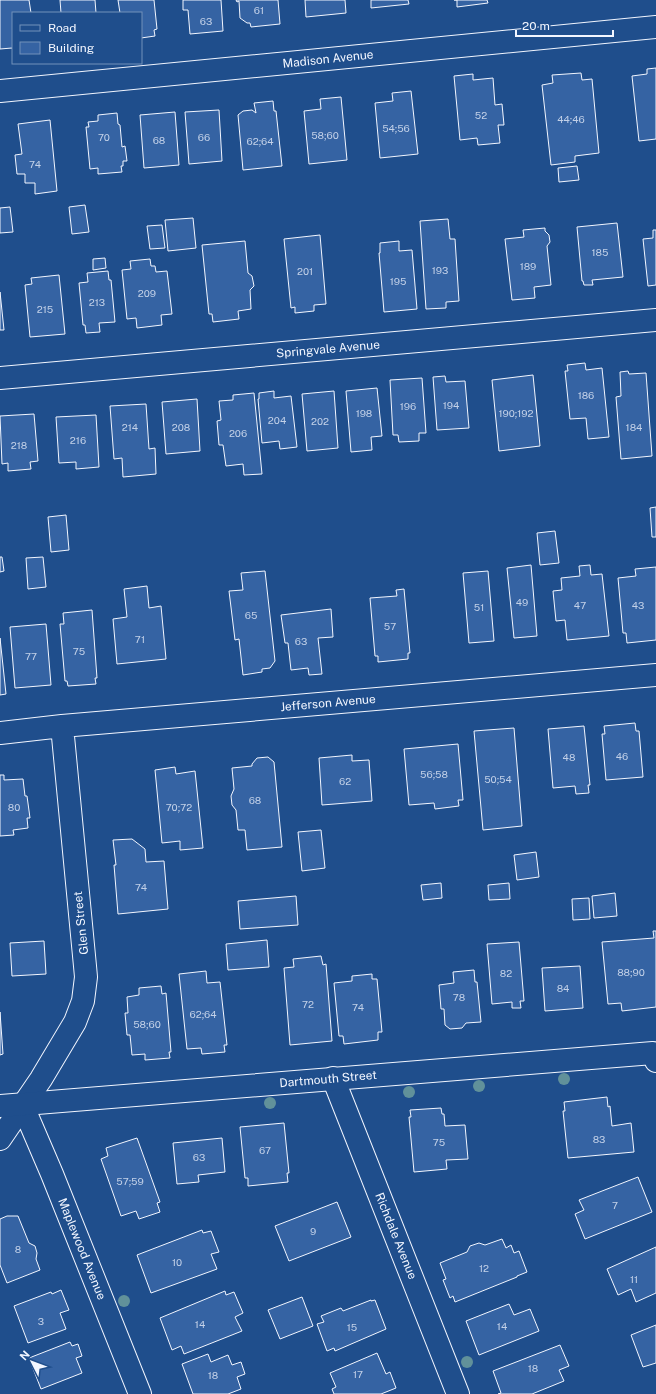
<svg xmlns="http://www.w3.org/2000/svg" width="656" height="1394" viewBox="0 0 656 1394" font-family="'Public Sans',sans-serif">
	<rect width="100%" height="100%" fill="#1f4e8c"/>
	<path fill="#3563a3" stroke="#f2f6ff" d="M0,0H29L31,13H13V51L12,48L0,49Z
		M60,0H95L96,13H61Z
		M118,0H154L157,29L154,30L155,36L141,38V13H120Z
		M183,0H221L223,31L190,34L188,10H183Z
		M236,0H278L280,24L251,27L250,23H247L240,18L239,1L237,2Z
		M305,0H345L346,13L306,17Z
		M371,0H408L409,4L371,8Z
		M454,0H487L488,3L457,7V0Z
		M656,68V139L639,141L632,76L647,74V69Z
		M581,73L582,80L592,79L599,153L575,156V162L551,165L542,85L553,83L552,75Z
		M473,74V80L493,78L495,105L502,104L504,125H498L500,143L478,145L477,138L460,140L454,76Z
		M411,91L418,154L380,158L375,103L393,101L392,93Z
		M341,97L347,160L309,164L304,111L321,109L320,99Z
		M273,101L274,111H276L282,166L243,170L238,115L243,111L252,110L256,113L254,103Z
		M219,110L222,161L189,164L185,112Z
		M175,112L179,165L144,168L140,115Z
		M117,113L118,124L120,125L122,147L125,146L127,161H123V166H121L122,172L98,174V168L90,169L86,127H89L88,122L98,121V115Z
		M50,120L57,191L35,194V183H25V174H17L15,155L22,154L18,124Z
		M577,166L579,180L559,182L558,168Z
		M85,205L89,232L72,234L69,207Z
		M10,207L13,232L0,233V208Z
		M193,218L196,248L168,251L165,220Z
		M448,219L450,239H455L459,301L446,302V308L426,309L420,221Z
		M617,223L623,277L592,280L593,285H584L583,281H582L577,227Z
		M162,225L165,248L150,249L147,226Z
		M545,228V231L549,235L550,242L547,246L551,285L534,287L535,298L512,300L505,239L524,237L523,230Z
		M653,230H656V285L648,286L643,239L653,238Z
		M320,235L326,304L314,305V311L295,313V307L291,308L284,239Z
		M245,241L248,273L252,276L254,286L250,290L251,309L238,311L239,319L213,322L212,314H209L202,245Z
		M399,241V251L412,250L417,309L384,312L379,253H380V243Z
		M105,258L106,268L93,270V259Z
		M150,259L151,266H155L156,272L167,271L172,314L161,315L162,325L137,328L136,318L127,319L122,270L131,269L130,261Z
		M108,271L109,280H111L115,322L99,323L100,332L86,333L85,325H83L79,283L88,282L87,273Z
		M59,275L65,334L30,337L25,285L32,284L31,278Z
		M0,292L4,330H0Z
		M585,363L586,370L602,368L609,437L588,439L586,418L570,419L565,371H568L567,365Z
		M628,371L629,374L646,373L652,456L621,459L616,397L621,396L620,372Z
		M533,375L540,446L499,451L492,380Z
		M445,376L446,382L465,381L469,428L437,430L433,377Z
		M422,378L426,433H419V441L399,442L398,435H393L390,380Z
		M377,388L382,436L371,437L372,450L351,452L346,391Z
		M274,391V398L291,396L297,447L280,449L279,441L262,443L258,399H259V393Z
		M334,391L338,448L307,451L302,394Z
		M254,393L262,474L244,475L243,464L226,466L223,445H219L217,421L221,420L219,401L233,400V395Z
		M197,399L200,451L166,454L162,402Z
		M146,404L149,449L155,448L156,474L123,477L122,458L114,459L110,406Z
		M34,414L38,461L30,462L31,469L8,471V463L2,464L0,416Z
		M96,415L99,467L76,469V462L59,463L56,417Z
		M656,507V537H652L650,508Z
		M66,515L69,550L51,552L48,517Z
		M555,531L559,563L540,565L537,533Z
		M0,557H2L4,571L0,572Z
		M43,557L46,587L28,589L26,558Z
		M531,565L537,636L514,638L507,568Z
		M590,565L591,575L602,574L609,636L567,640L565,620L556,621L553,591L562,590L561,578L580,576L579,566Z
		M656,567V640L627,643L626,633H623L618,578L636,576L635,569Z
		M265,571L275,661L270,668L262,669V672L243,675L239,639L235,640L229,591L243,590L241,573Z
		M488,571L494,641L469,643L463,573Z
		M147,586L149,608L161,606L166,659L117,664L113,619L127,617L124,589Z
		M404,589L410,653H408V659L378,662V656H375L370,598L397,596L396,590Z
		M331,609L333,637L318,638L322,674L309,675L308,668L291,670L288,643H285L281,615Z
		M92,610L97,678H95L96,684L68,686L67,681H65L60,624H64L63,613Z
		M46,624L51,685L15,688L10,627Z
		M0,638L6,694L0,695Z
		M635,723L636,731H639L643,777L606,780L602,734H605L604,726Z
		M584,726L590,785H588L589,793L576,794L575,786L553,788L548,729Z
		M514,728L522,826L483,830L474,731Z
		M458,744L463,800H458L459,806L435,809L434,803L409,805L404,749Z
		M352,755V761L369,760L372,801L322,805L319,758Z
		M268,757L274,762L282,847L247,850L245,830H238L236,810L232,805L231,796L234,789L232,768L252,766V764L257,758Z
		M175,767L176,774L195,771L203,848L180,850V841L162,843L155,770Z
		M0,775H4V780L23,779L25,796H27L30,818H27L28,828L13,830L14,835L0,836Z
		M321,830L325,868L302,871L298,832Z
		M132,839L145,849L146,862L164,861L168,909L118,914L114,865H116L113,840Z
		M536,852L539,877L517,880L514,855Z
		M441,883L442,898L423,900L421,885Z
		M509,883L510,899L489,900L488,885Z
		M615,893L617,916L594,918L592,896Z
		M296,896L298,925L240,929L238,901Z
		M589,898L590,919L573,920L572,899Z
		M653,931H656V1007L622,1011L621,1003L608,1004L602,942L654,938Z
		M267,940L269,967L228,970L226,944Z
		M44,941L46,974L12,976L10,943Z
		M519,942L524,1001H520L521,1008H512V1002L492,1004L487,944Z
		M321,956L323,965L326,964L332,1041L290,1045L284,968L294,967L293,959Z
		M580,966L583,1008L545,1011L542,968Z
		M474,970L475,982H477L481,1022L466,1023L462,1028L450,1029L445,1025L444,1009H441L439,985L454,983L453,972Z
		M206,971L207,983L220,982L227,1045H224L225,1052L202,1054L201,1048L187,1049L179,974Z
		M372,974V979H377L382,1032H378V1040L344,1044L343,1036H339L334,983L352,981V976Z
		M161,986L162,994L166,993L171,1052H169L170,1058L145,1060V1054L132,1055L130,1035H127L125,1013H128L127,997L139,995V988Z
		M0,1012L3,1054L0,1055Z
		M607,1097L608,1107L610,1106L612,1126L631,1123L634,1152L568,1158L563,1111H565L564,1102Z
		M441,1108L442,1114H444L445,1126L465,1125L468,1159L446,1160L447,1169L414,1172L409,1117H411L410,1110Z
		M284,1123L289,1173H287L288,1182L248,1186V1178H245L240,1127Z
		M137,1138L160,1202L157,1203L160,1212L139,1219L136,1211L121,1216L101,1159L108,1156L106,1148Z
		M222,1138L225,1172L198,1175L199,1182L177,1184L173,1143Z
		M638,1177L652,1212L585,1239L575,1214L584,1210L579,1200Z
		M337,1202L351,1237L289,1261L275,1226Z
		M7,1216H18L29,1243L35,1246L37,1253L36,1259L40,1270L7,1283L0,1265V1219Z
		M202,1230L203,1233L211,1231L219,1252L211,1254L217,1269L151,1293L137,1255Z
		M502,1239L506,1248L511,1245L514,1253L519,1251L527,1272L517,1276V1277L455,1302L453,1296L450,1298L443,1280L446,1279L440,1263L467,1252L470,1246L479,1243L485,1245Z
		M656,1247V1293L636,1302L631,1289L618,1295L607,1269Z
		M61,1290L69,1310L60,1313L66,1329L28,1343L14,1306L51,1292L52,1294Z
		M225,1291L226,1295L234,1292L243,1313L235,1317L242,1331L184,1354L181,1346L172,1350L160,1318Z
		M302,1297L313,1326L280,1339L268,1310Z
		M371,1300V1301L375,1300L386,1329L335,1351L334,1348L327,1351L317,1324L324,1322L321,1316L341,1308L343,1311Z
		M509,1304L514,1315L530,1309L539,1331L479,1355L466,1321Z
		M656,1325V1363L643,1367L631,1335Z
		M70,1342L72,1346L78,1344L82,1356L76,1358L82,1373L41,1389L29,1358Z
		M560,1345L569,1366L559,1370L564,1381L532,1394H498L501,1393L493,1371Z
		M377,1353L386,1374L390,1372L396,1388L381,1394H334L332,1389L336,1387L330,1373Z
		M208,1354L211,1362L228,1355L232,1365L241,1362L245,1374L237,1377L241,1389L228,1394H193L182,1364Z"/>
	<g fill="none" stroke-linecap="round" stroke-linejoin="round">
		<g stroke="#f2f6ff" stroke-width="24">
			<path id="minor" d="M0,91L656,27
				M0,733L62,726L656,675
				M333,1078L458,1394
				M22,1104L52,1174L140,1394
				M0,1139L41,1079L75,1022L83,1001L86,977L85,966L62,726"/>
		</g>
		<g stroke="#f2f6ff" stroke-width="24">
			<path id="tertiary" d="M0,378L656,320
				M0,1106L653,1053L656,1061"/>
		</g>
		<use href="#minor" stroke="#1f4e8c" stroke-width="22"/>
		<use href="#tertiary" stroke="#1f4e8c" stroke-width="22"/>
	</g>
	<g fill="#61919a">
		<circle cx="564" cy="1079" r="6"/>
		<circle cx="479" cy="1086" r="6"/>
		<circle cx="409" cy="1092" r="6"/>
		<circle cx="270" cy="1103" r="6"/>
		<circle cx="124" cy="1301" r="6"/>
		<circle cx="467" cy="1362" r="6"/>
	</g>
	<g text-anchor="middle" stroke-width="3" stroke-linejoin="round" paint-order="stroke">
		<g font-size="10" fill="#c3d1e8">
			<text x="259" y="14">61</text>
			<text x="206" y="25">63</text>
			<text x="481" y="119">52</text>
			<text x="571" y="123">44;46</text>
			<text x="396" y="132">54;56</text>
			<text x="325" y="139">58;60</text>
			<text x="104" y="141">70</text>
			<text x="204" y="141">66</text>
			<text x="159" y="144">68</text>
			<text x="260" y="145">62;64</text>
			<text x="35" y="168">74</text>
			<text x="600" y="256">185</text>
			<text x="528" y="270">189</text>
			<text x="440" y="274">193</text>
			<text x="305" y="275">201</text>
			<text x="398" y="285">195</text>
			<text x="147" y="297">209</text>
			<text x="97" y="306">213</text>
			<text x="45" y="313">215</text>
			<text x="586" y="399">186</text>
			<text x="451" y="409">194</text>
			<text x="408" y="410">196</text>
			<text x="364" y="417">198</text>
			<text x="516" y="417">190;192</text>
			<text x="277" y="424">204</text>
			<text x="320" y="425">202</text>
			<text x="130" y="431">214</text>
			<text x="181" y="431">208</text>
			<text x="634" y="431">184</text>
			<text x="238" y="437">206</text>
			<text x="78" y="444">216</text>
			<text x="19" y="449">218</text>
			<text x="522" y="606">49</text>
			<text x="580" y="609">47</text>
			<text x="638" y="609">43</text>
			<text x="479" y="611">51</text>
			<text x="251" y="619">65</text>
			<text x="390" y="630">57</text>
			<text x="140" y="643">71</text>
			<text x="301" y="645">63</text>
			<text x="79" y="655">75</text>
			<text x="31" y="660">77</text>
			<text x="622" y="760">46</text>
			<text x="569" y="761">48</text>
			<text x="434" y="778">56;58</text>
			<text x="498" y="783">50;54</text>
			<text x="345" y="785">62</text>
			<text x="255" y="804">68</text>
			<text x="14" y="811">80</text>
			<text x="179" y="811">70;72</text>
			<text x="141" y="891">74</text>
			<text x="631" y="976">88;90</text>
			<text x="506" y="977">82</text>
			<text x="563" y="992">84</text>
			<text x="459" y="1001">78</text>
			<text x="308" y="1008">72</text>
			<text x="358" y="1011">74</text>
			<text x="203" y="1018">62;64</text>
			<text x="147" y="1028">58;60</text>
			<text x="599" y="1143">83</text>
			<text x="439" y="1146">75</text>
			<text x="265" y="1154">67</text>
			<text x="199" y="1161">63</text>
			<text x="130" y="1185">57;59</text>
			<text x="615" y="1209">7</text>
			<text x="313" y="1235">9</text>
			<text x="18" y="1253">8</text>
			<text x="177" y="1266">10</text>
			<text x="484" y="1272">12</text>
			<text x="634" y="1283">11</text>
			<text x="41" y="1325">3</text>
			<text x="200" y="1328">14</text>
			<text x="502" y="1330">14</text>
			<text x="352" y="1331">15</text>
			<text x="533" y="1372">18</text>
			<text x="358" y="1378">17</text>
			<text x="213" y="1379">18</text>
		</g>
		<g font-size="12" fill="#f2f6ff" stroke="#1f4e8c">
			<text transform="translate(328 59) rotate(-6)" y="4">Madison Avenue</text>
			<text transform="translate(328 349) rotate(-5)" y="4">Springvale Avenue</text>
			<text transform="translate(328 703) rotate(-5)" y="4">Jefferson Avenue</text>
			<text transform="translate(81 923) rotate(-96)" y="4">Glen Street</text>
			<text transform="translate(328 1079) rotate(-5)" y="4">Dartmouth Street</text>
			<text transform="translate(396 1236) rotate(68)" y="4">Richdale Avenue</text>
			<text transform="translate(82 1249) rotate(68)" y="4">Maplewood Avenue</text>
		</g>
	</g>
	<rect x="12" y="12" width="130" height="52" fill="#1f4e8c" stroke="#7391ba"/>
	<rect x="20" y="25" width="20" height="6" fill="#1f4e8c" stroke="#7391ba"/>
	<text x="48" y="32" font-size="12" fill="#f2f6ff">Road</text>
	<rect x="20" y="42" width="20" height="12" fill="#3563a3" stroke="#7391ba"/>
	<text x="48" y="52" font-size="12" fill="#f2f6ff">Building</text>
	<g transform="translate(32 1362) rotate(312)" stroke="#1f4e8c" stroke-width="3" paint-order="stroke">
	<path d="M0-3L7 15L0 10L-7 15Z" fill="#f2f6ff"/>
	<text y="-6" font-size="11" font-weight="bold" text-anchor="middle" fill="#f2f6ff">N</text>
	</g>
	<path d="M516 30v6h97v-6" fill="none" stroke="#f2f6ff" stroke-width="2"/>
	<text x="522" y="30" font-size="12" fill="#f2f6ff" stroke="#1f4e8c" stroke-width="3" paint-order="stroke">20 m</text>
</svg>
